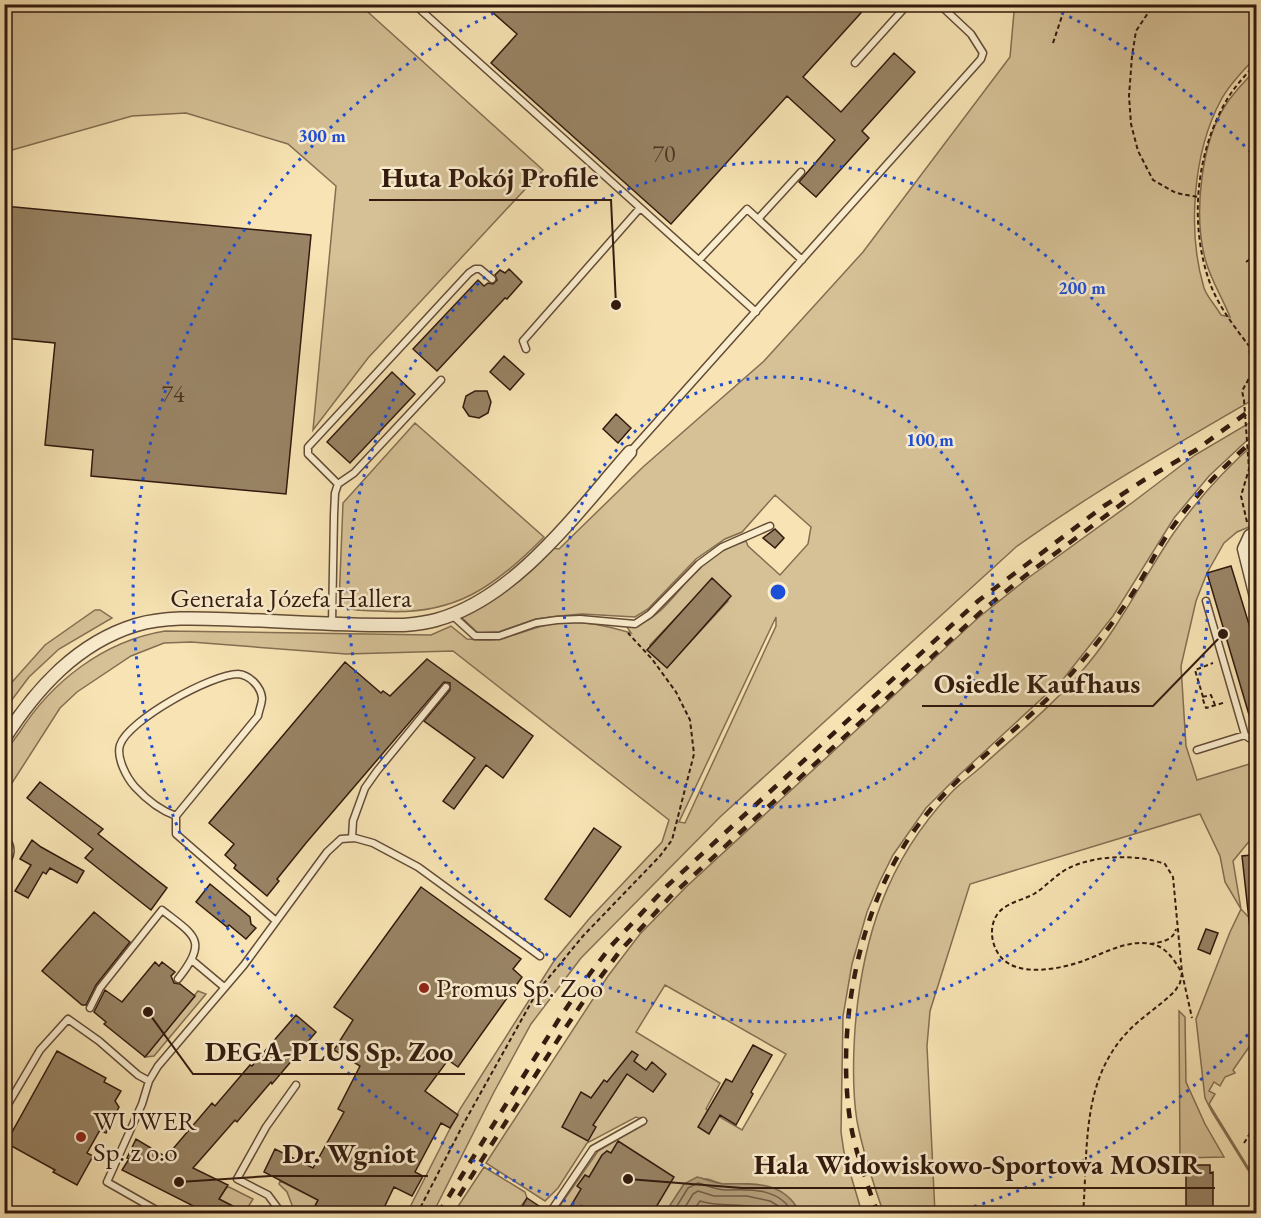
<svg xmlns="http://www.w3.org/2000/svg" width="1261" height="1218" viewBox="0 0 1261 1218" font-family="'EB Garamond',serif">
	<rect width="100%" height="100%" fill="#f7e3b3"/>
	<filter id="stains"><feTurbulence type="fractalNoise" baseFrequency=".00333" numOctaves="4"/><feColorMatrix values="0 0 0 0 .2 0 0 0 0 .09 0 0 0 0 .02 0 0 0 .5 -.17"/></filter>
	<radialGradient id="worn" r=".72"><stop offset=".6" stop-color="#630" stop-opacity="0"/><stop offset="1" stop-color="#630" stop-opacity=".3"/></radialGradient>
	<path fill="#d6c197" stroke="#846e52" stroke-width="1.5" fill-rule="evenodd" d="M359,4L543,170L368,358L313,430L336,186L288,144L186,113L132,116L5,152V5Z
		M1019,5H1256V57C1244,70 1230,83 1221,100C1193,152 1187,231 1204,288C1207,297 1216,306 1221,315L1230,317C1223,299 1212,282 1206,262C1193,217 1200,140 1229,100C1237,89 1247,79 1256,69V398C1175,445 1093,492 1016,547L720,817L581,958L531,1024L494,1092L433,1213H407L460,1109L554,961L589,919L662,842L669,820L453,651L346,654L191,642L164,643L131,656L77,692L60,708L5,794C5,782 2,768 5,757C6,749 14,740 19,733C52,681 104,641 165,631L431,635L451,626L467,639C477,640 489,641 499,639C519,635 537,625 558,623C583,620 607,626 631,633L627,627C659,625 679,586 701,566C715,553 729,547 746,541L748,546L780,575L808,544L811,527L775,495L742,532L725,539L696,559L648,609L635,617L582,614L559,616L536,619L499,632L478,633L459,615L496,597L528,573L551,548L559,549L643,467L764,361L863,252L1010,57L1014,12ZM709,583L728,601L670,664L650,645ZM776,617V626L685,823L679,822Z
		M1256,419V432L1209,476L1174,518L1113,616L1064,678L958,776L926,808L893,855L880,881L867,912L852,964L843,1016L841,1132L844,1152L862,1213H800C786,1185 753,1183 725,1184C719,1184 713,1180 707,1179C700,1178 691,1182 684,1184L665,1213H555L598,1151L647,1121L636,1117L587,1143L558,1188L545,1201L486,1163L608,976L640,934L686,887L978,618L1028,578L1133,502L1195,455ZM665,985L786,1054L742,1130L706,1109L720,1083L636,1032Z
		M415,423L544,537C495,587 453,617 379,611C366,610 350,612 339,604L343,503Z
		M1256,442V524L1237,532L1224,543L1207,573L1196,601L1181,666L1186,746L1197,780L1256,762V833L1233,861L1241,909L1256,925V1037L1233,1070L1235,1073L1225,1077L1220,1086L1214,1082L1209,1091L1215,1094L1209,1104L1249,1169L1256,1173V1176L1248,1170L1212,1112L1205,1098L1196,1019L1230,932L1241,909L1225,882L1220,856L1200,814L970,884L930,1011L927,1046L935,1213L884,1214C873,1183 863,1152 857,1121C852,1090 853,1059 855,1029C862,939 887,861 950,794C959,784 971,776 981,767C1017,734 1056,703 1087,665C1121,624 1144,577 1173,534C1197,500 1225,469 1256,442Z
		M95,610H100L112,618L59,649L29,677L5,709V690L45,645Z
		M198,991L206,994L154,1056L145,1057Z
		M1179,1011L1185,1017L1186,1082L1205,1124L1224,1157L1180,1158Z
		M484,1167L525,1192L527,1198L516,1213L453,1214Z
		M280,1181L318,1200L311,1213H295L287,1192L279,1184Z
		M229,1187L253,1199L245,1212L219,1199L226,1188Z"/>
	<path fill="#b49f7b" stroke="#806a4f" stroke-width="1.5" d="M697,1177C706,1179 716,1184 725,1184C756,1183 785,1182 800,1213H665L684,1184Z"/>
	<g fill="none" stroke-linecap="round" stroke-linejoin="round">
		<path stroke="#735c44" stroke-width="1.5" d="M672,1214L688,1188L698,1183C707,1185 716,1190 726,1190C750,1189 781,1188 793,1214
			M681,1214L693,1194L698,1191L714,1196H747L770,1201L780,1207L785,1214
			M691,1214L700,1201C724,1209 751,1200 774,1214"/>
	</g>
	<path fill="#988364" stroke="#321a0e" stroke-width="1.5" d="M483,4H869L803,77L841,112L894,53L915,72L862,131L869,138L816,197L799,182L835,140L787,96L671,224L491,63L517,34Z
		M4,206L311,235L286,494L91,476L93,450L45,445L55,343L4,338Z
		M509,269L522,282L507,299L505,298L437,371L413,349L478,280L484,286L488,283L493,284L497,280L495,275L500,270L505,273Z
		M504,356L524,374L510,390L490,372Z
		M392,372L415,394L350,463L327,442Z
		M475,391H487L491,402L488,413L479,418L469,416L463,407L466,396Z
		M616,414L631,428L618,443L603,429Z
		M775,529L784,538L775,548L763,538Z
		M1231,566L1257,650V727L1253,728L1207,573Z
		M712,578L731,596L667,668L647,650Z
		M427,659L533,736L503,778L486,765L454,809L443,801L475,758L424,721L450,690V683L444,682L306,843L277,879L279,881L267,896L234,868L236,865L225,855L234,844L209,823L345,662L381,693L383,691L390,696Z
		M40,782L103,829L98,834L167,888L151,910L85,858L93,849L27,798Z
		M594,828L621,847L570,917L545,899Z
		M32,840L41,847L84,871L77,883L50,868L46,874L43,872L28,898L15,891L31,865L20,859Z
		M1251,855L1257,899V928L1250,929L1242,856Z
		M210,884L250,917L251,924L256,928L246,939L229,925L227,927L196,902Z
		M421,887L521,959L513,969L522,977L458,1067L448,1060L425,1091L458,1115L450,1128L441,1123L415,1172L423,1176L412,1196L394,1187L381,1214H345L336,1209L334,1214H311L318,1200L264,1172L275,1149L313,1168L344,1112L338,1109L360,1066L334,1050L353,1020L334,1007Z
		M94,912L130,942L96,985L86,1005H82L42,971Z
		M1206,929L1218,933L1210,954L1198,949Z
		M155,962L159,966L162,962L175,972L171,976L174,983L180,984L195,996L145,1057L104,1024L106,1022L94,1012L105,990L122,1002Z
		M296,1015L316,1032L272,1084L271,1082L237,1122L235,1120L193,1168L228,1185L219,1199L248,1214H216L212,1212L209,1214L122,1170L129,1159L127,1158L136,1139L166,1157L212,1103L215,1106L250,1065L252,1066Z
		M753,1045L772,1055L751,1092L753,1094L736,1125L720,1115L709,1134L698,1127L726,1079L732,1082Z
		M57,1051L106,1078L104,1082L121,1091L115,1101L119,1107L106,1133L100,1130L87,1153L93,1156L77,1185L53,1172L55,1170L6,1143Z
		M632,1051L638,1055L634,1061L646,1070L652,1062L666,1074L653,1092L627,1074L593,1125L596,1127L588,1141L562,1127L581,1092L591,1098L604,1080L607,1082Z
		M618,1141L674,1177L652,1214H566L581,1189L577,1186L585,1175L589,1177L602,1155L607,1151L611,1153Z
		M1186,1165H1210V1173L1213,1172V1214H1186Z
		M527,1198L539,1206L535,1214H518Z"/>
	<g fill="none" stroke-linecap="round" stroke-linejoin="round">
		<g stroke="#634c37" stroke-width="9">
			<path id="service" d="M414,4L756,312
				M855,63L908,4
				M801,172L758,219L802,260
				M699,260L747,209L758,219
				M526,349L523,341L640,208
				M630,452L981,59L983,53L971,34L939,4
				M338,484L354,473L441,380
				M1206,601L1245,735L1249,738L1256,736
				M452,615L475,636H499L536,623L557,620L580,619L635,624L650,614L699,564L722,547L770,526
				M332,624L334,515L335,493L338,484L308,454V447L469,273L475,269H480L492,279
				M1197,750L1245,735
				M176,816C159,810 147,800 135,787C127,778 116,758 120,745C128,720 212,674 238,674C250,675 261,687 262,698C262,704 259,710 258,716L176,816V834L276,921
				M4,837C14,847 11,856 4,867
				M352,838L353,821L365,788L377,771L446,687
				M193,961L224,987
				M90,1008L100,988L162,910C195,936 209,940 178,979
				M4,1111L40,1050L68,1019L99,1041L138,1075L149,1081
				M158,1211L170,1210L186,1214
				M157,1214L158,1211L107,1182L142,1104L149,1081L158,1066L244,965L327,852L341,839L355,838L373,843L418,867L540,956
				M282,1214L268,1195L237,1179L266,1127L296,1085
				M549,1214L593,1149L643,1121"/>
		</g>
		<g stroke="#634c37" stroke-width="15">
			<path id="minor" d="M1256,532L1250,536L1244,549L1256,597
				M4,739C36,689 77,643 136,625C170,615 209,619 245,620C298,622 351,626 404,625C415,624 426,623 436,620C516,598 577,512 630,452"/>
		</g>
		<path stroke="#321a0e" stroke-width="2" stroke-dasharray="4.5 3" stroke-linecap="butt" d="M1158,4L1148,13L1136,31L1132,56L1129,96L1131,124L1138,151L1153,180L1176,193L1198,197
			M1053,43L1066,4
			M1256,63C1245,76 1233,88 1225,103C1195,156 1189,228 1211,286C1221,311 1240,334 1256,355
			M1246,262L1256,255
			M1249,475L1256,466
			M1247,522L1241,496L1249,469L1244,400L1242,391L1252,373L1249,347
			M1203,697L1195,670L1213,663
			M1215,705L1211,695L1202,697L1206,708L1226,702
			M1150,944C1161,942 1173,941 1176,929
			M1244,1143L1256,1124
			M417,1214L465,1121L537,992L583,936L660,856L672,840L694,754L690,720L676,692L652,659L628,633
			M1083,1214C1088,1153 1081,1086 1123,1037C1138,1019 1159,1007 1175,991L1180,983L1182,973C1176,963 1169,951 1158,946C1133,936 1105,953 1083,961C1060,969 1017,978 1000,956C989,942 988,918 1005,907C1014,901 1025,899 1034,894C1047,886 1057,873 1071,867C1097,855 1139,854 1165,864L1173,877L1182,973L1192,1018"/>
		<use href="#service" stroke="#faedce" stroke-width="6"/>
		<use href="#minor" stroke="#faedce" stroke-width="12"/>
		<path stroke="#321a0e" stroke-width="4.5" stroke-dasharray="10 10" stroke-linecap="butt" d="M459,1196L566,1027L594,986L620,951L671,896L983,610L1025,576L1131,497
			M438,1214L559,1019L589,975L611,946L667,886L978,601L1104,506L1144,480L1196,450L1256,406
			M878,1214C867,1184 855,1152 850,1120C836,1023 859,903 919,824C963,765 1030,724 1077,667C1099,641 1120,614 1138,585C1150,565 1160,544 1174,525C1198,492 1226,464 1256,438"/>
	</g>
	<g fill="none" stroke="#1d4ed8" stroke-width="3" stroke-dasharray="3 6">
		<circle cx="778" cy="592" r="215"/>
		<circle cx="778" cy="592" r="430"/>
		<path d="M1254 1028A645 645 0 0 1 956 1212M600 1212A645 645 0 0 1 511 5M1045 5A645 645 0 0 1 1254 156"/>
	</g>
	<g fill="#8f2418" stroke="#faedce" stroke-width="2">
		<circle cx="424" cy="988" r="6"/>
		<circle cx="81" cy="1137" r="6"/>
	</g>
	<g text-anchor="middle" stroke-width="5" stroke-linejoin="round" paint-order="stroke">
		<g font-size="24" fill="#4c3424">
			<text x="664" y="162">70</text>
			<text x="173" y="402">74</text>
		</g>
		<g font-size="27" fill="#321a0e" stroke="#faedce">
			<text x="291" y="607">Generała Józefa Hallera</text>
		</g>
		<g font-size="27" fill="#321a0e" stroke="#faedce" text-anchor="start">
			<text x="436" y="997">Promus Sp. Zoo</text>
			<text x="93" y="1130">WUWER<tspan x="93" dy="31">Sp. z o.o</tspan></text>
		</g>
	</g>
	<circle cx="778" cy="592" r="9" fill="#1d4ed8" stroke="#faedce" stroke-width="3"/>
	<g font-size="18" text-anchor="middle" font-weight="bold" fill="#1d4ed8" stroke="#faedce" stroke-width="5" stroke-linejoin="round" paint-order="stroke">
		<text x="322" y="142">300 m</text>
		<text x="1082" y="294">200 m</text>
		<text x="930" y="446">100 m</text>
	</g>
	<path fill="none" stroke="#321a0e" stroke-width="2" d="M616 305L611 200H369M1223 634L1153 706H922M148 1012L193 1074H465M179 1182L270 1176H428M628 1179L742 1188H1215"/>
	<g fill="#321a0e" stroke="#faedce" stroke-width="2">
		<circle cx="616" cy="305" r="6"/>
		<circle cx="1223" cy="634" r="6"/>
		<circle cx="148" cy="1012" r="6"/>
		<circle cx="179" cy="1182" r="6"/>
		<circle cx="628" cy="1179" r="6"/>
	</g>
	<g font-size="28" text-anchor="middle" font-weight="bold" fill="#321a0e" stroke="#faedce" stroke-width="5" stroke-linejoin="round" paint-order="stroke">
		<text x="490" y="187">Huta Pokój Profile</text>
		<text x="1037" y="693">Osiedle Kaufhaus</text>
		<text x="329" y="1061">DEGA-PLUS Sp. Zoo</text>
		<text x="349" y="1163">Dr. Wgniot</text>
		<text x="978" y="1174">Hala Widowiskowo-Sportowa MOSIR</text>
	</g>
	<rect width="1261" height="1218" fill="none" stroke="#f7e3b3" stroke-width="24"/>
	<rect x="6" y="6" width="1249" height="1206" fill="none" stroke="#321a0e" stroke-width="3"/>
	<rect x="12" y="12" width="1237" height="1194" fill="none" stroke="#321a0e" stroke-width="1.5"/>
	<rect width="100%" height="100%" filter="url(#stains)"/>
	<rect width="100%" height="100%" fill="url(#worn)"/>
</svg>
